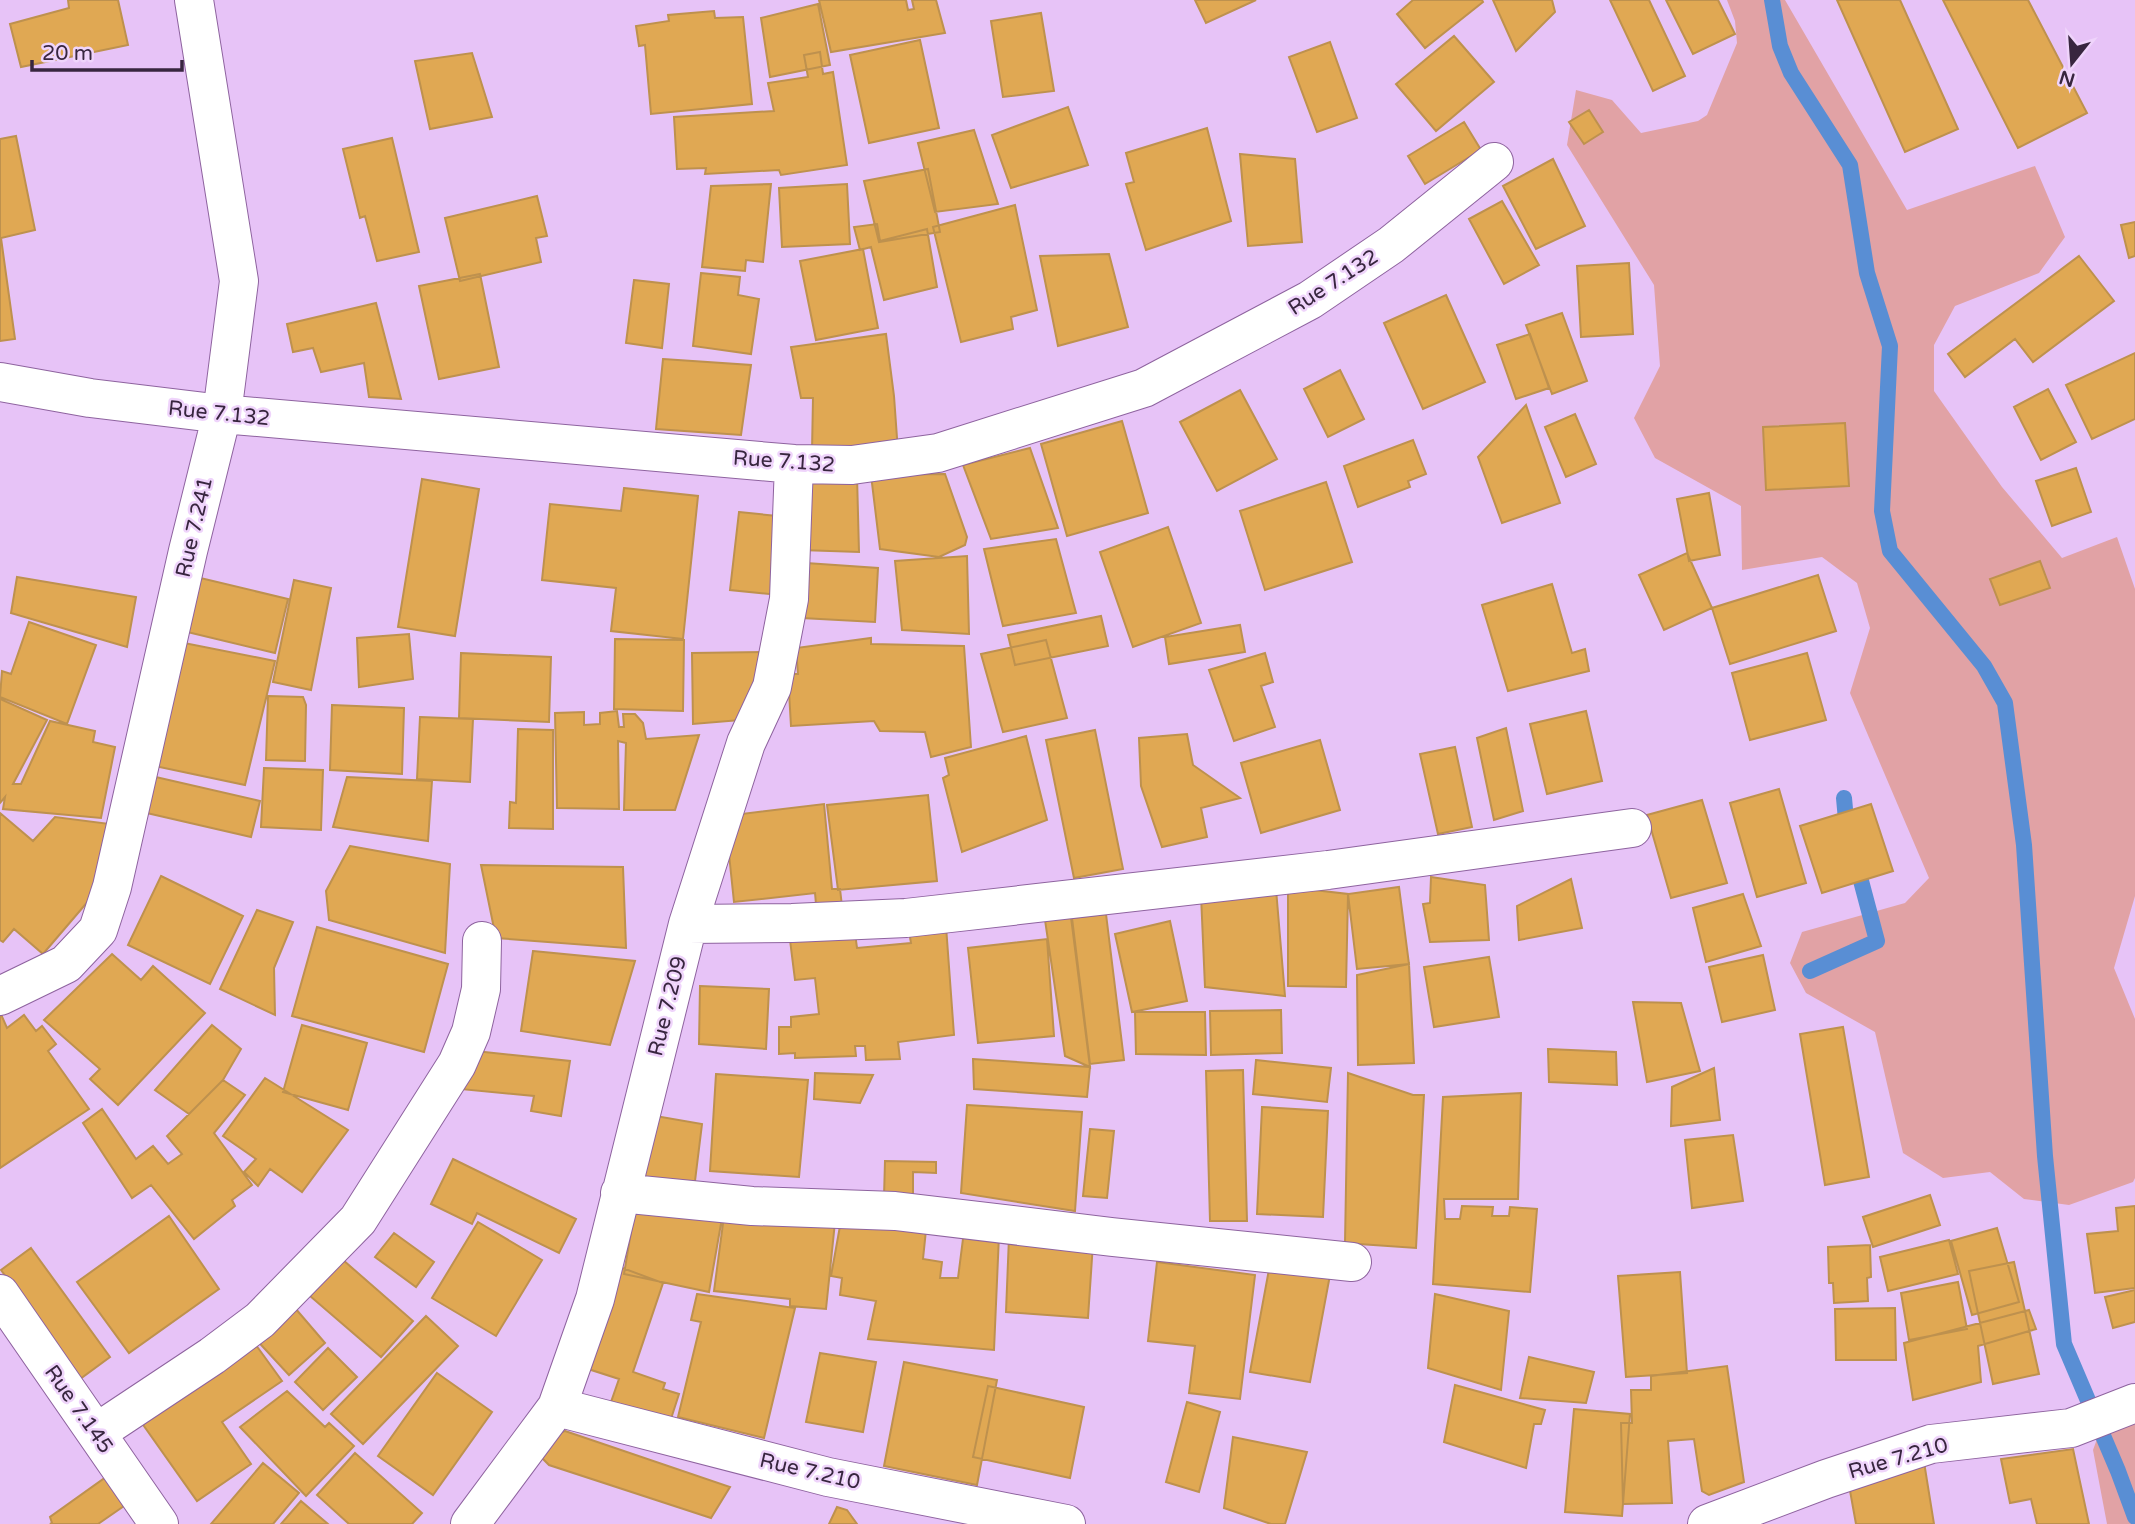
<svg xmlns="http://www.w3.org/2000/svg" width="2135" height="1524" viewBox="0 0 2135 1524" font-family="'Varela Round',sans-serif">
	<rect width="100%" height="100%" fill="#e7c3f7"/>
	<path fill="#e1a2a5" d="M1727,0H1785L1907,210L2035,166L2065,237L2039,273L1955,306L1934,345V391L2002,487L2062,558L2117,537L2135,589V896L2114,968L2135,1019V1178L2133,1182L2069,1205L2024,1199L1990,1172L1943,1178L1903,1153L1875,1032L1806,993L1790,963L1802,932L1905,903L1929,878L1850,693L1870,628L1857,583L1822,557L1742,570L1741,506L1655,458L1634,418L1660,366L1654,285L1567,145L1576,90L1612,100L1641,133L1698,121L1707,115L1737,43L1735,21Z
		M2135,1414V1524H2107L2093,1450L2101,1428Z"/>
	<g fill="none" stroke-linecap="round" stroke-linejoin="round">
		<path stroke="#598ed4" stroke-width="16" d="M1772,0L1780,46L1791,73L1850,165L1867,273L1890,346L1882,511L1890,551L1984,666L2005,703L2024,845L2045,1156L2064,1344L2118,1471L2135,1517
			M1844,798L1847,831
			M1810,971L1877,941L1856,862"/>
	</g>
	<path fill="#e0a853" stroke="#be914e" stroke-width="2" d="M68,0H118L128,45L21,67L10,24L69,8Z
		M819,0H906L908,10L914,9L912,0H936L945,33L831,52Z
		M1195,0H1256L1206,23Z
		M1413,0H1482L1483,2L1425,48L1397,14Z
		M1493,0H1552L1555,12L1516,51Z
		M1610,0H1649L1685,76L1653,91Z
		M1666,0H1718L1735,34L1693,54Z
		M1837,0H1900L1958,129L1905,152Z
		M1943,0H2028L2087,113L2018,148Z
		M818,4L830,65L770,77L761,18Z
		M714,11L715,18L743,17L752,104L651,114L645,45L639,46L636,26L669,21L668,15Z
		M1041,13L1054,91L1003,97L991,21Z
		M1454,36L1494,82L1436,131L1396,84Z
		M920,40L939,128L869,143L850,55Z
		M1330,42L1357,118L1317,132L1289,57Z
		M820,52L823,74L833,72L847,165L781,175L779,170L705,174L706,168L677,169L674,117L774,111L768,83L808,77L804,55Z
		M472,53L492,117L430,129L415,61Z
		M1068,107L1088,165L1011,188L992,135Z
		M1589,110L1603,132L1584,144L1569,122Z
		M1464,122L1481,150L1425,184L1408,156Z
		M1207,128L1231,221L1146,250L1126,184L1134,182L1126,153Z
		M974,130L998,204L935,212L918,143Z
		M16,136L35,230L1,238L15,339L0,341V139Z
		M392,138L419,252L377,261L365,216L360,218L343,149Z
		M1240,154L1295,159L1302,242L1248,246Z
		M1553,159L1585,226L1536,249L1503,186Z
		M928,169L940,232L879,242L864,181Z
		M771,184L763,262L746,260L745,271L702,267L711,186Z
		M847,184L850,244L782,247L779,188Z
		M537,196L547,236L536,238L541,262L460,281L445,218Z
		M1502,201L1539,265L1504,284L1469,219Z
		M1015,205L1037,310L1011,317L1013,329L961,342L933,227Z
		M2135,222V256L2129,258L2121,225Z
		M877,224L880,241L927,229L937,287L884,300L871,247L860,250L854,227Z
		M863,249L878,328L816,340L800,261Z
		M1109,254L1128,327L1058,346L1040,256Z
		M2079,256L2114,301L2033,362L2015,339L1965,377L1948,354Z
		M1629,263L1633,334L1581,337L1577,266Z
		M701,273L740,277L738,295L759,299L751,354L693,346Z
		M480,274L499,367L439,379L419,286Z
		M634,280L669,284L662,348L626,343Z
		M1446,295L1485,382L1423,409L1384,323Z
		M376,303L401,399L369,397L364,363L321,372L313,348L293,352L287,324Z
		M1562,313L1587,381L1552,394L1526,325Z
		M886,334L894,396L898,452H812L813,398H801L791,347Z
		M1530,334L1549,388L1516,399L1497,345Z
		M2135,353V419L2092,439L2066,385Z
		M663,359L751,365L741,435L656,429Z
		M1340,370L1364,419L1328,437L1304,389Z
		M2048,389L2076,442L2041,460L2014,407Z
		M1240,390L1277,459L1217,491L1180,422Z
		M1526,405L1560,503L1502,523L1478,457Z
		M1575,414L1596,464L1566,477L1545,427Z
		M1122,421L1148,513L1067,536L1041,444Z
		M1845,423L1849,486L1766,490L1763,427Z
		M1413,440L1426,474L1408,481L1410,487L1358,507L1344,466Z
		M1030,448L1058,528L991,539L963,465Z
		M2076,468L2091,512L2052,526L2036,481Z
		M945,474L967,537L965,545L939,557L880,549L871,475Z
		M810,475L857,476L859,552L801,550Z
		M422,479L479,489L455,636L398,627Z
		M1326,482L1352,562L1265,590L1240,511Z
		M624,488L698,496L683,639L611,631L616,588L542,580L550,504L621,511Z
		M1709,493L1720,555L1689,561L1677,499Z
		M739,512L787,517L779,595L730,590Z
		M1168,527L1201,623L1133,647L1100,552Z
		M1056,539L1076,613L1003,626L984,549Z
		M1687,553L1712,608L1664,630L1639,575Z
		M967,556L969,634L902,630L895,561Z
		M2040,561L2050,588L2000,605L1990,579Z
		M806,563L878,568L875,622L802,618Z
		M1818,575L1836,631L1730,664L1712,608Z
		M192,576L288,599L275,653L179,630Z
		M17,577L136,597L127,647L11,613Z
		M294,580L331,588L311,690L273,682Z
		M1552,584L1572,653L1585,649L1589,671L1508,691L1482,605Z
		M1101,616L1108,646L1015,665L1008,635Z
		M29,622L96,645L67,724L0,697L2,671L11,674Z
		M1240,625L1245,652L1169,664L1165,637Z
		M409,634L413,679L359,687L357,638Z
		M871,638V644L964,646L971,747L931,757L925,732L880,731L874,721L791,726L788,674H798L796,648Z
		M615,639L684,640L683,711L614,709Z
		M1046,640L1067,718L1003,732L981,654Z
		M174,641L275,661L245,785L150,765Z
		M769,652L752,719L693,724L692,653Z
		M461,653L551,657L549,722L459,718Z
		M1265,653L1273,682L1261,686L1275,727L1234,741L1209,670Z
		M1807,653L1826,720L1750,740L1732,673Z
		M268,696L303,697L306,705L305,761L266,760Z
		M0,699L47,720L13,784H21L50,721L95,731L93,742L115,747L101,818L3,809L5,797L0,803Z
		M332,705L404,708L402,774L330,770Z
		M617,711L619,727H624L623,714H635L643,723L646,739L699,735L675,810H624L626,743L618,741L619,809L557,808L555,713L584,712V725L600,724V713Z
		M1586,711L1602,781L1547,794L1530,724Z
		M420,717L473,719L470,782L417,779Z
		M1506,728L1523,811L1494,820L1477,738Z
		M518,729L553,730V829L509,828L510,802L516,803Z
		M1095,730L1123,869L1074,878L1046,740Z
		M1187,734L1193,765L1240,798L1201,808L1207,837L1162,847L1141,786L1139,738Z
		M1026,736L1047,820L962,852L943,778L949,775L945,758Z
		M1320,740L1340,810L1261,833L1241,763Z
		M1455,747L1472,827L1438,834L1420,754Z
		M264,768L323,770L321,830L261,827Z
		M147,775L260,801L251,837L138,811Z
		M347,777L432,781L428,841L333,827Z
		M1779,789L1806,883L1757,897L1730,803Z
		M928,795L937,881L838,890L827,805Z
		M1702,800L1727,883L1671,898L1647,815Z
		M824,804L832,889H840L843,915H817L815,893L734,902L725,816Z
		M1871,804L1893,871L1822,893L1800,826Z
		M0,813L33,841L55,817L110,824L96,892L43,954L14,929L3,942L0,940Z
		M350,846L450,864L445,953L329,920L326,891Z
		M481,865L623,867L626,948L496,938Z
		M161,876L243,916L210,984L128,945Z
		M1431,877L1485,885L1489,940L1430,942L1423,904L1430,903Z
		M1571,879L1582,928L1519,940L1517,906Z
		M1288,887L1348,894L1346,987L1288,986Z
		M1399,887L1409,964L1357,969L1348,894Z
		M1276,889L1285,996L1205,987L1201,895Z
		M1743,894L1761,946L1706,962L1693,908Z
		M257,910L293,922L274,968L275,1015L220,989Z
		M1106,914L1124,1060L1090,1064L1072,918Z
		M1071,917L1090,1067L1065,1056L1045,920Z
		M1170,921L1187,1001L1132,1012L1115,934Z
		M946,926L954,1035L898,1042L900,1059L866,1060L865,1046H855L856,1056L795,1058V1053L779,1054V1027H791V1017L819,1014L815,978L795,980L790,940L855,933L857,948L911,943L909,931Z
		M317,927L448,964L424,1052L292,1016Z
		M1047,939L1054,1036L978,1043L968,948Z
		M533,951L635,961L610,1045L521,1031Z
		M112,954L141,980L153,966L205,1013L118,1105L90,1079L100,1069L44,1020Z
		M1763,955L1775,1010L1722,1022L1709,967Z
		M1489,957L1499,1017L1434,1027L1424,967Z
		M1409,964L1414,1063L1358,1065L1357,975Z
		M700,986L769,989L766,1049L699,1044Z
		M1633,1002L1681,1003L1700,1071L1647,1082Z
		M1281,1010L1282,1053L1211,1055L1210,1011Z
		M0,1012L7,1028L24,1015L36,1031L42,1026L56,1044L48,1051L89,1109L0,1168Z
		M1135,1012H1205L1206,1055L1136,1054Z
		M212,1025L241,1049L223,1080L189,1114L155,1090Z
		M302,1025L367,1043L348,1110L283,1092Z
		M1843,1027L1869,1177L1825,1185L1800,1034Z
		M1548,1049L1616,1052L1617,1085L1549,1082Z
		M475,1051L570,1061L561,1116L531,1111L534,1096L460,1089Z
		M973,1059L1090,1067L1087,1097L974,1089Z
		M1256,1060L1331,1068L1327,1102L1253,1094Z
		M1714,1068L1720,1120L1671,1126L1672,1087Z
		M1243,1070L1247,1221H1210L1206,1071Z
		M815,1073L873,1075L860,1103L814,1099Z
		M1348,1073L1413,1095H1424L1416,1248L1345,1243Z
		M716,1074L808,1080L799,1177L710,1171Z
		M265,1078L348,1130L302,1192L270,1169L258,1186L244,1172L256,1159L223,1136Z
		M223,1080L245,1095L214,1133L252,1185L232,1200L235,1206L194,1239L151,1185L132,1198L83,1123L102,1109L136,1159L153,1146L168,1164L182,1154L167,1136Z
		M1521,1093L1518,1199H1444L1445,1219H1460L1462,1206L1493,1207L1492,1216H1509L1510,1207L1537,1209L1530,1292L1433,1284L1443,1097Z
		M967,1105L1082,1112L1075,1211L961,1193Z
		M1262,1107L1328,1111L1323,1217L1257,1214Z
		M644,1114L702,1124L694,1189L633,1180Z
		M1090,1129L1114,1131L1107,1198L1083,1196Z
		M1733,1135L1743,1201L1692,1208L1685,1140Z
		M453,1159L576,1219L559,1253L477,1213L472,1224L431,1204Z
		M885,1161L936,1162V1173L913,1172V1198L884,1197Z
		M1930,1195L1940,1225L1873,1247L1863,1217Z
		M2135,1206V1288L2095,1293L2087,1234L2118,1231L2116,1208Z
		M635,1208L722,1218L709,1292L624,1274Z
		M842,1215L926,1230L923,1259L942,1262L940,1278H958L964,1231L999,1235L994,1350L868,1339L876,1301L840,1295L842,1278L831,1276Z
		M169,1216L219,1289L129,1353L77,1282Z
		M724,1216L835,1222L826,1309L790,1306V1299L714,1291Z
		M478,1222L542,1260L496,1336L432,1298Z
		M1997,1228L2019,1302L1972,1315L1951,1241Z
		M394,1233L434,1262L416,1287L375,1257Z
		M1009,1237L1093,1243L1088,1318L1006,1312Z
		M1949,1240L1958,1274L1888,1291L1880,1257Z
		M1870,1245L1871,1277L1867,1278L1868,1301L1834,1303L1833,1283H1829L1828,1247Z
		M31,1248L110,1357L80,1379L1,1270Z
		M335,1253L413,1321L381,1357L303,1290Z
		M1157,1262L1255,1275L1240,1399L1189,1393L1195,1346L1148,1341Z
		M2014,1262L2039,1374L1993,1384L1969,1271Z
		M1270,1264L1330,1275L1310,1382L1250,1372Z
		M617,1266L663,1283L633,1372L665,1383L663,1389L679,1394L669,1425L610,1405L619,1379L582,1367Z
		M1680,1272L1687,1373L1626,1377L1618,1276Z
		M1958,1282L1967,1329L1909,1340L1901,1293Z
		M2135,1290V1322L2113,1328L2105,1297Z
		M697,1294L795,1308L764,1438L678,1417L701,1322L691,1320Z
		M1435,1294L1509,1311L1501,1390L1428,1368Z
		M289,1301L325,1343L289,1375L251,1334Z
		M1895,1308L1896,1360H1836L1835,1309Z
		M2029,1310L2036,1329L1978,1346L1981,1382L1913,1400L1904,1343Z
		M426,1316L458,1346L363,1444L331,1414Z
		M253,1341L282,1381L222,1422L251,1464L197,1501L139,1419Z
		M328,1348L357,1377L323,1410L295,1382Z
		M820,1353L876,1362L863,1432L806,1422Z
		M1529,1357L1594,1372L1586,1403L1520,1398Z
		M904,1362L997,1380L977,1485L884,1466Z
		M1727,1366L1744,1482L1709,1495L1702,1491L1694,1439L1668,1441L1672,1503L1623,1504L1621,1423H1632L1631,1390H1651V1376Z
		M437,1373L492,1412L433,1495L378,1456Z
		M1455,1385L1545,1410L1541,1424H1534L1526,1468L1444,1442Z
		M988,1386L1084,1407L1070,1478L973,1457Z
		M287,1391L325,1427L329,1423L354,1446L306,1496L240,1427Z
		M1187,1402L1220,1412L1199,1492L1166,1482Z
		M1574,1409L1630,1414L1622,1516L1565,1512Z
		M565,1431L730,1487L711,1518L549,1465L539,1455L546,1438Z
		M1233,1437L1307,1452L1285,1524H1271L1224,1508Z
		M2073,1449L2089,1524H2037L2031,1499L2010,1503L2001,1459Z
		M355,1453L422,1513L412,1524H349L317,1495Z
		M1924,1462L1934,1524H1856L1847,1474Z
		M263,1463L299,1493L273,1524H211Z
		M106,1477L124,1506L98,1524H50L52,1523L50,1517Z
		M301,1501L328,1524H281Z
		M837,1507L847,1510L857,1524H829Z"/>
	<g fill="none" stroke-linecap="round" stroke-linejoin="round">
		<g stroke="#8e639f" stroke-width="40">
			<path id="minor" d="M0,382L90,398L222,414L794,464L852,465L938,453L1144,388L1310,300L1391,245L1494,162
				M688,924L792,923L906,918L1328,870L1632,828
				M0,996L66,964L98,930L112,887L188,551L222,414L239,281L194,0
				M620,1193L752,1206L895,1211L1112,1237L1352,1262
				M0,1294L159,1524
				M557,1407L828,1477L1066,1524
				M96,1433L212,1356L260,1320L358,1220L457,1064L471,1032L481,989L482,941
				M470,1524L557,1407L595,1299L688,924L746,743L772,687L789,599L794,464
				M1707,1524L1826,1479L1931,1444L2071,1428L2135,1403"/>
		</g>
		<use href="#minor" stroke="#fff" stroke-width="38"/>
	</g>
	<g text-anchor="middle" stroke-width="5" stroke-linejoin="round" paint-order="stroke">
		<g font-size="21" fill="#38263f" stroke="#efd4fb">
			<text transform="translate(1333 282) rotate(-33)" y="7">Rue 7.132</text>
			<text transform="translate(219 413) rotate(6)" y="7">Rue 7.132</text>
			<text transform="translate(784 461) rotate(4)" y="7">Rue 7.132</text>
			<text transform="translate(194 527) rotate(-77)" y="7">Rue 7.241</text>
			<text transform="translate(667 1006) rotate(-76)" y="7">Rue 7.209</text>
			<text transform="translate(79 1409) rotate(55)" y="7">Rue 7.145</text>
			<text transform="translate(1898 1458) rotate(-16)" y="7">Rue 7.210</text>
			<text transform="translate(810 1471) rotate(13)" y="7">Rue 7.210</text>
		</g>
	</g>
	<g transform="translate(2072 63) rotate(197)" stroke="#efd4fb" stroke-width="5" paint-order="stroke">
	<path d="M0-5L12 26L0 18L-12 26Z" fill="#38263f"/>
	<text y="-10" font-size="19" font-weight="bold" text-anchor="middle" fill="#38263f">N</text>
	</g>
	<path d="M32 60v10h150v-10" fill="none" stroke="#38263f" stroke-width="3.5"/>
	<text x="42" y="60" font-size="21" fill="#38263f" stroke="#efd4fb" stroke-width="5" paint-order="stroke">20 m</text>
</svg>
